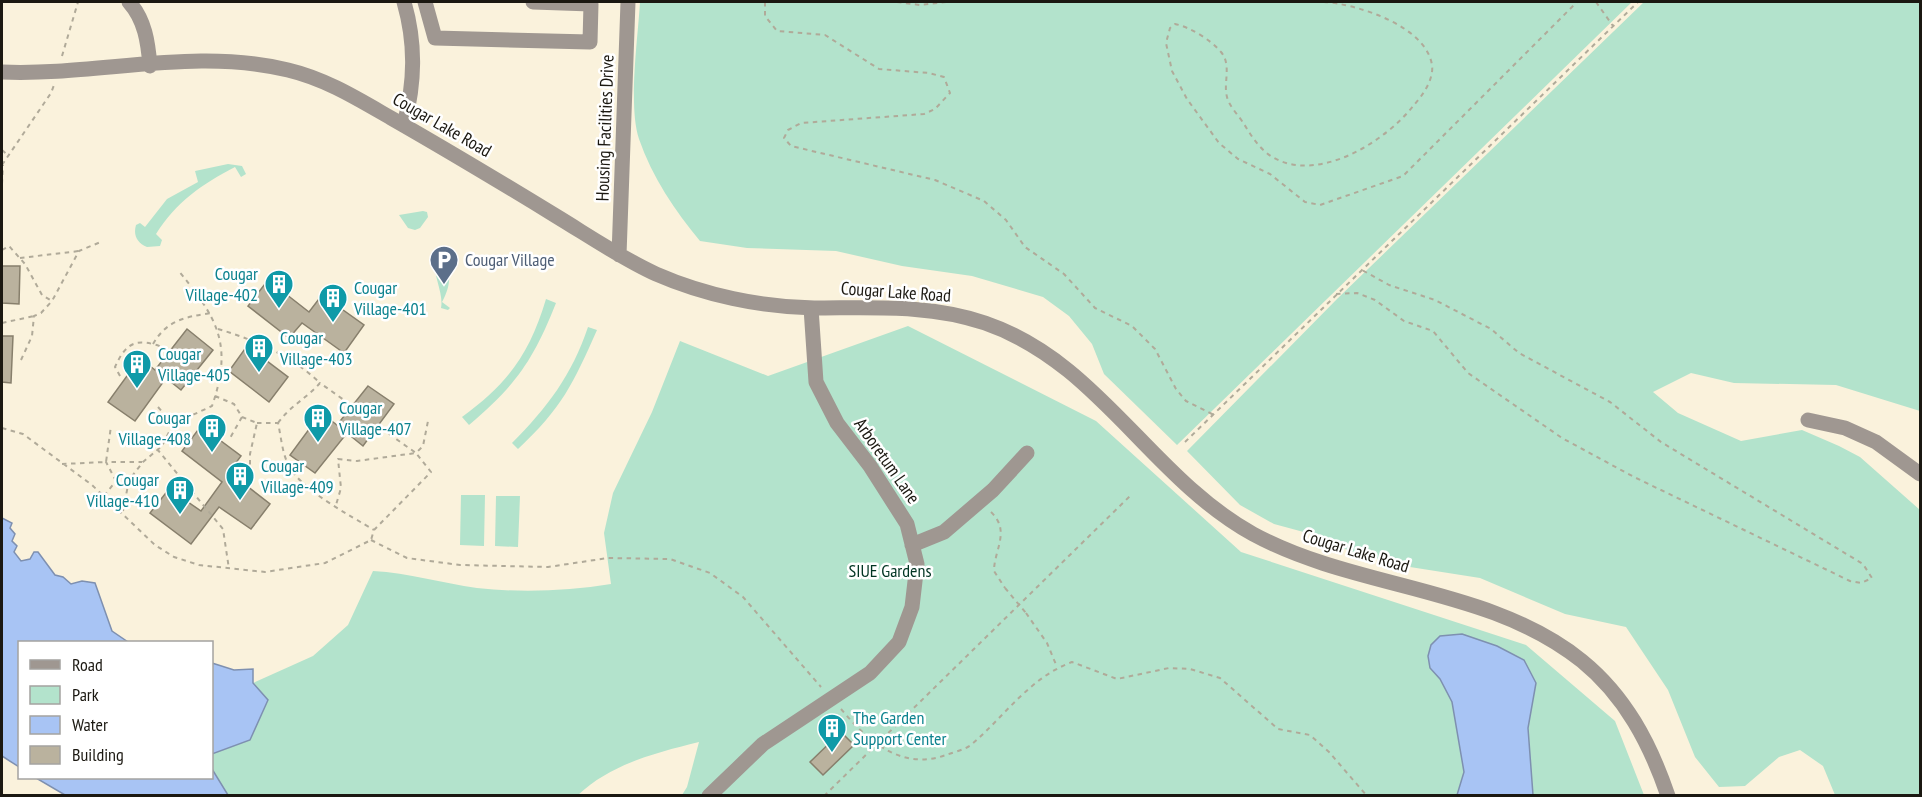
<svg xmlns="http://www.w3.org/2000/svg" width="1922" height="797" viewBox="0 0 1922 797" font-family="'PT Sans Narrow',sans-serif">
	<rect width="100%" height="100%" fill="#faf2dc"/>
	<path fill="#b3e3cc" d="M640,2H1632L1177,445L1104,374L1092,344L1069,316L1043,297L972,276L902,266L836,251L747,248L700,241C675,211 652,177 639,139C628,106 638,38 640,2Z
		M1644,2H1920V411L1836,385L1734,383L1691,373L1653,392L1678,413L1741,441L1802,430L1839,446L1860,457L1920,510V795H1835L1823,766L1800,750L1779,757L1745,786L1719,787L1695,757L1668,690L1626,627L1565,614L1480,578L1410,567L1352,552L1311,534L1274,524L1240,505L1187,451L1338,298Z
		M228,164L242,166L246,174L241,177L235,167C202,184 176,202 156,234L162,240L160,246L147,247C137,243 133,235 136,225L140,223L145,227L167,199L198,182L195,171Z
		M423,211L427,212L428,217L420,228L415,230L408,228L399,215Z
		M442,245L439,249C451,267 453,282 442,302L450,308L448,310L441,308C445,289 423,260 442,245Z
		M546,299L556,303C533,361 516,385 469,425L462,417C508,384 530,353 546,299Z
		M908,326L1096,421L1241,552L1526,645L1615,721L1644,795H682L687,787L699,742C655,753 611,764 578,795L228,796L212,769V754L253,683L313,656L348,625L373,571C409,573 442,583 477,588C522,593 567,591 611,584L604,533L613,493L652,412L680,341L768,376Z
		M588,327L597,330C573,384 562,408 518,449L512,443C547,408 572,375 588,327Z
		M461,495H485L484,546L460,545Z
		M496,496H520L518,547L495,546Z"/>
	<path fill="#a8c4f4" stroke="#7e90b0" stroke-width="1.5" d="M2,518L12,523L10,528L15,534L12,541L17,546L14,552L21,561L30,559L34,552H38L55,575L63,577L71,584L82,581L95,583L112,631L128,642H20L19,767L2,756Z
		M1462,634L1497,646L1524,660L1536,683L1528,728L1533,795H1457L1464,772L1452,702L1440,679L1430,668L1428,656L1431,645L1440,636Z
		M212,663L234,670L253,669V683L268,700L250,740L212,754Z
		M212,769L228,795H65L36,778H212Z"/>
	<path fill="#bab29e" stroke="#877f6c" stroke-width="1.5" d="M2,266H20L19,304L2,303Z
		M268,280L309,312L322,295L364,325L344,353L302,323L289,338L248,306Z
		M187,329L213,350L181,390L166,378L135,421L108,402L140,358L155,370Z
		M2,336H13L11,383L2,382Z
		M247,346L288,377L269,402L229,371Z
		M368,386L394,404L363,446L347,433L315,473L290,455L321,413L337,425Z
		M201,426L241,456L229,472L270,504L251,529L219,507L191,544L150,513L169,489L201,511L222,482L182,451Z
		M841,732L854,745L823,775L810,762Z"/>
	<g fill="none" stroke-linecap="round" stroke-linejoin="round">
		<path stroke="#b0aa99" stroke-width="2" stroke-dasharray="4.5 4.5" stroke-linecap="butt" d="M765,2V16L777,31L825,35L879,69L929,73L944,77L950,93L935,109L924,114L801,123L788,130L784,138L791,146L935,180L984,201L1006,220L1025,247L1064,274L1095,308L1132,326L1155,349L1176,389L1186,401L1214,415
			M897,2L920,5L946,2
			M1324,2C1357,4 1426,26 1432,65C1434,79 1423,95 1414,105C1386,141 1320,183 1274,158C1260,150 1252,137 1244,124C1239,116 1229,106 1227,97C1223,83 1232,65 1221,52C1211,40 1190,27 1175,24L1170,28L1166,43L1172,71L1187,99L1219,143L1238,159L1270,174L1305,202L1320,205L1403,176L1577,2
			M1596,2L1613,26
			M62,56L78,2
			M2,150L9,156
			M2,165L51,93L54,85
			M2,184L3,165
			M2,250L9,246L25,264L42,295L52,301L79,251L103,241
			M20,258L79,251
			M1336,294L1357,293L1375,300L1404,321L1433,331L1468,373L1562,438L1634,477L1850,581L1861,583L1872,578L1863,564L1661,442L1610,402L1519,353L1491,329L1435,300L1389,285L1362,270
			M2,323L34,316
			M218,329C255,340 292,356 320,383
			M153,344C167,320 185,317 211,313
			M21,360L32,336L34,316L41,313L52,301
			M120,376L115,367C127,340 138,338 165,348
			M215,396L234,404L242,417L230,438
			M158,407L173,424
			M242,417L257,423L250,454V481
			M257,423H278C281,436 282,452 288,464C299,489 351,516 374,530
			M278,423C290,406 307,398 320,383L344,400
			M2,428L23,434L92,485L155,545L174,557L199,565L265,572L298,567L325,563L371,540L374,530L431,472L416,453L357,461L338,459L341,488L336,505
			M389,434L416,453L423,446L428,421
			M1185,442L1638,2
			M157,449L223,529L229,569
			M62,464L106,462L111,426
			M116,481L106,462H142
			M104,496L116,481L129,480
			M123,511L129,480L143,462L162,446L173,424L212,406C234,343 216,317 178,270
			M991,512C1011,531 994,550 994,571L1005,588
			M371,540L407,558L460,565L548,567L608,558L670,559L710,573L743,597L821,687
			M1026,613L1047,643L1057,667
			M841,709C868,741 901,771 946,755C954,752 964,750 971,745C1005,716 1029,678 1072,662L1117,679L1169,668L1190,669L1220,678L1278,729L1310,735L1329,752L1367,796
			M824,796L1130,496"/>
		<path stroke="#9f9791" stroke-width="15" d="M129,2C145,20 148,42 150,66
			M425,2L435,38L590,42L591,4L533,2
			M2,72C96,76 195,47 288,70C326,79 358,99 391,118C447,150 502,183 556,216C589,236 621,258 656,274C704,295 760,307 814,308C871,308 930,304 985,323C1099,362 1150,477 1253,534C1356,590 1489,586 1582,661C1625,696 1650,743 1668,796
			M404,125C415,82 416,44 404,2
			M619,255L628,2
			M1808,420L1845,428L1876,442L1920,474
			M912,545L944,532L993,490L1027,453
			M709,796L763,744L870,673L899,642L912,607L917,564L907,524L870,466L837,423L816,382L811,308"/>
		<path stroke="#b0aa99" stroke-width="2" stroke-dasharray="4.5 4.5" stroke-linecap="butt" d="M1005,588L1026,613"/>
	</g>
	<defs>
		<g id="parking-pin" transform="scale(1.5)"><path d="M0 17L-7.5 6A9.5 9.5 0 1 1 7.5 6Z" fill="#5c6f8a" stroke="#fff"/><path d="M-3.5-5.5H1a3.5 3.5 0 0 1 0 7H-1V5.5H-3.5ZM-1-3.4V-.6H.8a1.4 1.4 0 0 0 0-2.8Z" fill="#fff"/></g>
		<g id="building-pin" transform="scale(1.5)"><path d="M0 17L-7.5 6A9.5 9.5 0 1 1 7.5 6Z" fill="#0f9aa8" stroke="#fff"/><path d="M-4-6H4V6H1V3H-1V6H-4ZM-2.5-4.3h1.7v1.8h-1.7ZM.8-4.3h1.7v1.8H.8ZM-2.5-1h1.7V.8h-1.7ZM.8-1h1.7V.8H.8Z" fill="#fff"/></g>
	</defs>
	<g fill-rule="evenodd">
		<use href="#parking-pin" x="444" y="260"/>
		<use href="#building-pin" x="279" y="284"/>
		<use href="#building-pin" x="333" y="298"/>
		<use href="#building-pin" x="259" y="348"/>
		<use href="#building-pin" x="137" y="364"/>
		<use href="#building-pin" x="318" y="418"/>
		<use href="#building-pin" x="212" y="428"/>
		<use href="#building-pin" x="240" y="476"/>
		<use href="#building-pin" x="180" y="490"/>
		<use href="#building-pin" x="832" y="728"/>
	</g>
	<g text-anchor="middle" stroke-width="5" stroke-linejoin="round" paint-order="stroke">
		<g font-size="18" fill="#1b1811" stroke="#fff">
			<text transform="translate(442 125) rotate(30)" y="6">Cougar Lake Road</text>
			<text transform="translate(605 128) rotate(-88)" y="6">Housing Facilities Drive</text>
			<text transform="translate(896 292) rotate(4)" y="6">Cougar Lake Road</text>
			<text transform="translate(887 461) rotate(55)" y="6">Arboretum Lane</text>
			<text transform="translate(1356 551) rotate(17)" y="6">Cougar Lake Road</text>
		</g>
		<g font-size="18" fill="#4e5e75" stroke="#fff" text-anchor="start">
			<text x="465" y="266">Cougar Village</text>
		</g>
		<g font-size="18" fill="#0d838f" stroke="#fff" text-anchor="start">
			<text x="258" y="280" text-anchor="end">Cougar<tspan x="258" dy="21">Village-402</tspan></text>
			<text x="354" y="294">Cougar<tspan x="354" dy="21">Village-401</tspan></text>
			<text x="280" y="344">Cougar<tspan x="280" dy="21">Village-403</tspan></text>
			<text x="158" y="360">Cougar<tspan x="158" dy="21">Village-405</tspan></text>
			<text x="339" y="414">Cougar<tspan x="339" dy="21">Village-407</tspan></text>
			<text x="191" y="424" text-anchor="end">Cougar<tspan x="191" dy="21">Village-408</tspan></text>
			<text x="261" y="472">Cougar<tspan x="261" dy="21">Village-409</tspan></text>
			<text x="159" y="486" text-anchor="end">Cougar<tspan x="159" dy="21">Village-410</tspan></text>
			<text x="853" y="724">The Garden<tspan x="853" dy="21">Support Center</tspan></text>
		</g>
		<g font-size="18" fill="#003422" stroke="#fff">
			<text x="890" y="577">SIUE Gardens</text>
		</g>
	</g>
	<rect width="1922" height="797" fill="none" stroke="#1b1811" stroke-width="6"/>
	<rect x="18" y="641" width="195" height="138" fill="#ffffff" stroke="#a4a3a0" stroke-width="1.5"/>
	<rect x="30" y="660" width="30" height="9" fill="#9f9791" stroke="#a4a3a0" stroke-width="1.5"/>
	<text x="72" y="671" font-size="18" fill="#1b1811">Road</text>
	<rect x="30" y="686" width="30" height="18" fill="#b3e3cc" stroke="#a4a3a0" stroke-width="1.5"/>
	<text x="72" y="701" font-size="18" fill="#1b1811">Park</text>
	<rect x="30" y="716" width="30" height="18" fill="#a8c4f4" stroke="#a4a3a0" stroke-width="1.5"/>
	<text x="72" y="731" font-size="18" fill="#1b1811">Water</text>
	<rect x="30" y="746" width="30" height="18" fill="#bab29e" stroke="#a4a3a0" stroke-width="1.5"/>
	<text x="72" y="761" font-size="18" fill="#1b1811">Building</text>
</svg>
